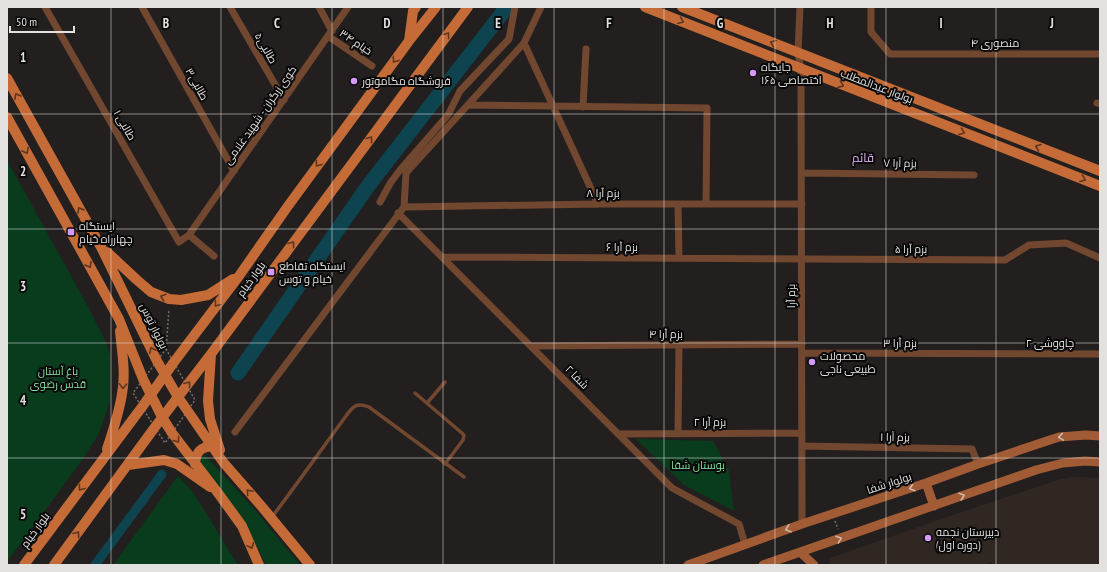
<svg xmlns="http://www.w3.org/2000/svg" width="1107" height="572" viewBox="0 0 1107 572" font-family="'PT Sans Narrow',Cairo,sans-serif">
	<rect width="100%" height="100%" fill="#221f1e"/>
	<path fill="#302723" d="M1072,477L1100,478V559L1097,565H993L990,562L987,565H829L830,558L947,517L1061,479Z"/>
	<path fill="#093c1d" d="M7,160L86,303L105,340L110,355V400L99,434L80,463L7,562Z
		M636,439L713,441L729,471L734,511L684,485Z
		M204,454L255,510L300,565H266L245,523L199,460Z
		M178,476L193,492L238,565H113Z"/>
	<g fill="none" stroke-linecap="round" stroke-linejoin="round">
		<path stroke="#0d444f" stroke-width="9" d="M95,565L162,474"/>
		<path stroke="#0d444f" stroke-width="15" d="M238,373L368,186L507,7"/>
		<path stroke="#72706f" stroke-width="1.5" stroke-dasharray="2 2" stroke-linecap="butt" d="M166,349L195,400L165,443L133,393Z
			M166,349L169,309
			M835,521L838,529"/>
		<path stroke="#724730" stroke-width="3.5" d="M415,393L463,434L464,436L463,440L445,464
			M427,403L445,382
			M272,517C297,484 321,450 346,416C353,406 357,402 369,407L464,477"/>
		<path stroke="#724730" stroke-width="7" d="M45,7L179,242L189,235L348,7
			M142,7L234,171
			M230,7L284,100
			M319,7L332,31
			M800,7L798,53L801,69L802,524
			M871,7V32L890,54H1100
			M328,36L372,66
			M524,43L598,204
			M1097,103L1100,104
			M468,105L707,108L706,204
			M583,107L586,49
			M802,173L974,175
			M380,202L391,182L400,170L448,115L460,91L509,39L515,7
			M678,204L679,258
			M404,207L598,204H802
			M398,213L672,488L739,524L745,544
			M189,235L214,256
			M442,257L1005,260L1029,245L1066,243L1100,258
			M531,346L802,344
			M802,353L1100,354
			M235,432L404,207L406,173L524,43L541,7
			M678,433L679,345
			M618,434L802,433
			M802,446L972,449L978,464"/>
		<path stroke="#a15b35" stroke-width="9" d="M926,483L934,506
			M800,552L814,565
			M688,565L802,524L926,483L978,464L1059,437L1086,435L1100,436
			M763,565L1036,470L1063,463L1085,461L1100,462"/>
		<path stroke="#c46b37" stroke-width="10" d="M645,7L1100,186
			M682,7L1100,171
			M409,41L413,11L416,7
			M7,78L101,247L157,361L178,397L223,462L263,508L310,565
			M7,117L119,319L143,379L162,417L172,433L218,493L242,526L259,565
			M107,252L137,280L151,292L169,299L181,300L208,295L233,279
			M211,354L208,401L210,419L220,450
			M107,449C113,431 119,413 122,394C126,374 122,352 120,331
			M195,464C196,452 200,447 213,446
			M128,465L164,460L177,464L210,487
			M24,565L142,407L174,362L239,276L288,206L409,41L436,7
			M54,565L155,427L211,354L468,7"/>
	</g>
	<defs><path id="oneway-chevron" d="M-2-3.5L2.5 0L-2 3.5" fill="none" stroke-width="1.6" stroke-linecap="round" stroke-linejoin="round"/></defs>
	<g stroke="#5e351e">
		<use href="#oneway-chevron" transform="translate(681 21) rotate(22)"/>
		<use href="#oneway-chevron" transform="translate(447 35) rotate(-53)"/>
		<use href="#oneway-chevron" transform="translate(773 43) rotate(-158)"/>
		<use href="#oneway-chevron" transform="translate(395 60) rotate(126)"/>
		<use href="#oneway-chevron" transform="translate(841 85) rotate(21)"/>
		<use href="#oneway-chevron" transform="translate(17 96) rotate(-119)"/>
		<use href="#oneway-chevron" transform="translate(962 132) rotate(21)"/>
		<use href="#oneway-chevron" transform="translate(370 139) rotate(-53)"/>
		<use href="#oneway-chevron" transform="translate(1038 147) rotate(-159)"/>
		<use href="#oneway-chevron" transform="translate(26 151) rotate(61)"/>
		<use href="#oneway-chevron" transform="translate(318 164) rotate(126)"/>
		<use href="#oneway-chevron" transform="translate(1083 179) rotate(21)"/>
		<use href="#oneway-chevron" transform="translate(80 210) rotate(-119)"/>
		<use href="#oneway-chevron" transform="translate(292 244) rotate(-53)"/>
		<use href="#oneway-chevron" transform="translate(89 265) rotate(61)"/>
		<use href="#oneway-chevron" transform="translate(163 297) rotate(-161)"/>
		<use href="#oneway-chevron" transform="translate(217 304) rotate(127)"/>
		<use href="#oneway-chevron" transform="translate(152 350) rotate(-116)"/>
		<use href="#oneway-chevron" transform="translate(188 384) rotate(-53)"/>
		<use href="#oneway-chevron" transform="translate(123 386) rotate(92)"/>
		<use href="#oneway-chevron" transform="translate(177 440) rotate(52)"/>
		<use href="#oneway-chevron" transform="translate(81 488) rotate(126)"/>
		<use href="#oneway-chevron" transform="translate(249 492) rotate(-131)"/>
		<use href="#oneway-chevron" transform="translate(77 534) rotate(-54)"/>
		<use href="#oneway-chevron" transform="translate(251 546) rotate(66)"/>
	</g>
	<g stroke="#ceb9ad">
		<use href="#oneway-chevron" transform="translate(1061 437) rotate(171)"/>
		<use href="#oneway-chevron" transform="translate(912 488) rotate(162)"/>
		<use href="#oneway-chevron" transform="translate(962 496) rotate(-19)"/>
		<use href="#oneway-chevron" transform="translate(788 529) rotate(161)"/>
		<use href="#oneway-chevron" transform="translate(839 539) rotate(-19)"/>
	</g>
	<path fill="none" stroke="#e2e1e0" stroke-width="1" stroke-opacity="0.55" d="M111,7V565M221,7V565M332,7V565M443,7V565M554,7V565M664,7V565M775,7V565M886,7V565M996,7V565M7,114H1100M7,229H1100M7,343H1100M7,458H1100"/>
	<g fill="#d69bfa" stroke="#0a0909" stroke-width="1.5">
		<circle cx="753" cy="73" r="4"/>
		<circle cx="354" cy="81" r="4"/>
		<rect x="67" y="228" width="8" height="8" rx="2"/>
		<rect x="267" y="268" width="8" height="8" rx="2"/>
		<circle cx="812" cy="362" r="4"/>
		<circle cx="928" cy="538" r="4"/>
	</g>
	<g text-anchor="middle" stroke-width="4" stroke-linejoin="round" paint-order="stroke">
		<g font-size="11" fill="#e2e1e0" stroke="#0a0909">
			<text transform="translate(356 42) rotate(34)" y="4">خیام ۳۴</text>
			<text x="995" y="47">منصوری ۴</text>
			<text transform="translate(266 48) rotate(60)" y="4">طالبی۵</text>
			<text transform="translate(197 84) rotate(61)" y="4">طالبی۳</text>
			<text transform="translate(877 86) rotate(21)" y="4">بولوار عبدالمطلب</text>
			<text transform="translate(260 115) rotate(-55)" y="4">کوی زرگران - شهید غلامی</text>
			<text transform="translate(125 125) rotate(60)" y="4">طالبی ۱</text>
			<text transform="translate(900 163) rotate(1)" y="4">بزم آرا ۷</text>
			<text x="603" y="197">بزم آرا ۸</text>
			<text x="622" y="251">بزم آرا ۶</text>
			<text x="911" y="253">بزم آرا ۵</text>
			<text transform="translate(251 279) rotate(-54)" y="4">بلوار خیام</text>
			<text transform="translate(791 296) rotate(-90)" y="4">بزم آرا</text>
			<text transform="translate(154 326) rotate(64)" y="4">بولوار توس</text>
			<text x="666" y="338">بزم آرا ۴</text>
			<text x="900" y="347">بزم آرا ۳</text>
			<text x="1050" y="347">چاووشی ۲</text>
			<text transform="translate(577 377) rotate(45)" y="4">شفا ۲</text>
			<text x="710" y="426">بزم آرا ۲</text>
			<text transform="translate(895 437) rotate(1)" y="4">بزم آرا ۱</text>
			<text transform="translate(889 483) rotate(-18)" y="4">بولوار شفا</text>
			<text transform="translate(35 530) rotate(-54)" y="4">بلوار خیام</text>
		</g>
		<g font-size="11" fill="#e2e1e0" stroke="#0a0909" text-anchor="start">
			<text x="761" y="71">جایگاه<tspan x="761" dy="13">اختصاصی ۱۶۵</tspan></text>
			<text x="362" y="85">فروشگاه مگاموتور</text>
			<text x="79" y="230">ایستگاه<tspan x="79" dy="13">چهارراه خیام</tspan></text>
			<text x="279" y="270">ایستگاه تقاطع<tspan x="279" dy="13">خیام و توس</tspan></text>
			<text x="820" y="360">محصولات<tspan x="820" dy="13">طبیعی ناجی</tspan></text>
			<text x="936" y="536">دبیرستان نجمه<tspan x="936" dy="13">(دوره اول)</tspan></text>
		</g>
		<g font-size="11" fill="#86df9f" stroke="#0a0909">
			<text x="58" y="375">باغ آستان<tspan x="58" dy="13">قدس رضوی</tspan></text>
			<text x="698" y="469">بوستان شفا</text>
		</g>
		<g font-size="12" fill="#dfb7f9" stroke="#0a0909">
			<text x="863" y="162">قائم</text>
		</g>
	</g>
	<g font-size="13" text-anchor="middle" font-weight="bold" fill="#e2e1e0" stroke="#0a0909" stroke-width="4" stroke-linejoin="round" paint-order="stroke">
		<text x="166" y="28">B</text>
		<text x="277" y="28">C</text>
		<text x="387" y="28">D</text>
		<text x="498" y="28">E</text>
		<text x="609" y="28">F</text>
		<text x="720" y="28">G</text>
		<text x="830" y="28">H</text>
		<text x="941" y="28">I</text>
		<text x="1052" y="28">J</text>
		<text x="23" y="62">1</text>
		<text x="23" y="176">2</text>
		<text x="23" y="291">3</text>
		<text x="23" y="405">4</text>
		<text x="23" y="519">5</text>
	</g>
	<rect width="1107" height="572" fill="none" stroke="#e2e1e0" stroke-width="16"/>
	<path d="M10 26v6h64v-6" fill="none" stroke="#e2e1e0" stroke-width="2"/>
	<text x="16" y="26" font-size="12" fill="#e2e1e0" stroke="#0a0909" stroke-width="3" paint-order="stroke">50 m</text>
</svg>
